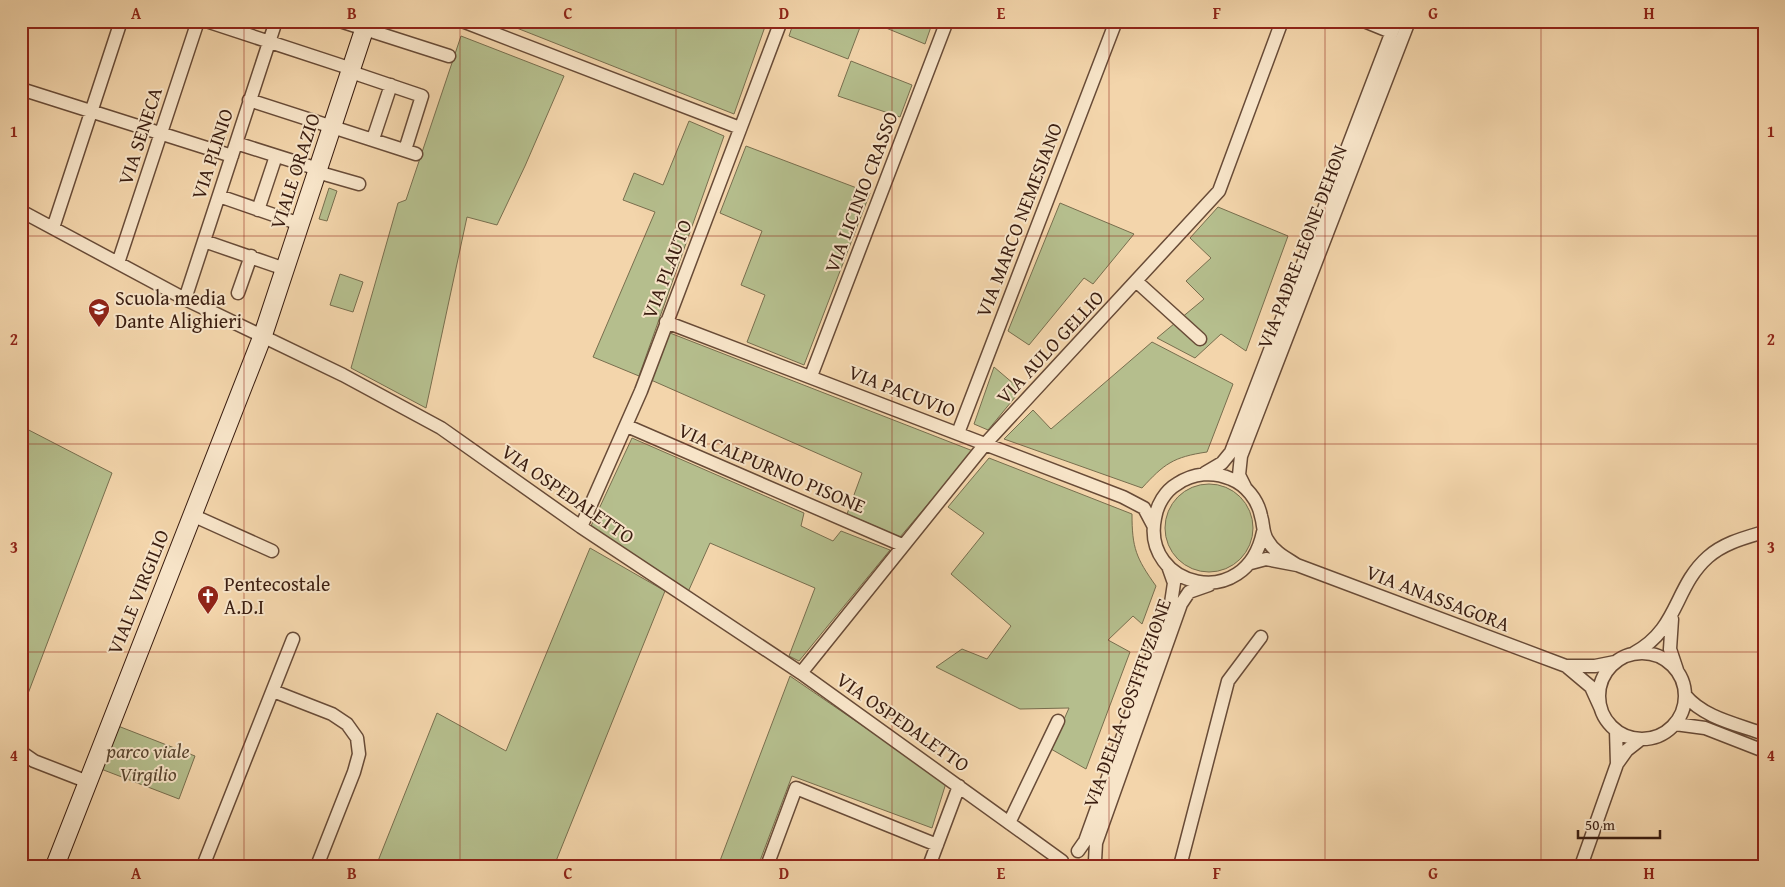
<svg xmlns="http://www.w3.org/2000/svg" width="1785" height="887" viewBox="0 0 1785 887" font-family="'Gentium Book Plus',serif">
	<rect width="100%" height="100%" fill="#f3d5ab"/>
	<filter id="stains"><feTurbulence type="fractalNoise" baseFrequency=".004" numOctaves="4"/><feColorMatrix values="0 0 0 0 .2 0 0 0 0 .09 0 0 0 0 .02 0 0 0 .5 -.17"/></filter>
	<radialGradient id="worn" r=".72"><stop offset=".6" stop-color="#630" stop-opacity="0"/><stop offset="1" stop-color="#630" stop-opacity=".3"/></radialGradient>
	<path fill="#b5be8d" stroke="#786e4e" d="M499,21H767L734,114Z
		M794,21H859L862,22L848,59L789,36Z
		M869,21H933L925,44Z
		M461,36L564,76L525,166L497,225L467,217L426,408L351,368L398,203L406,200Z
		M851,61L912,85L900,117L838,96Z
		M689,121L724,136L639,376L593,357L655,212L623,200L634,173L663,185Z
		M746,146L870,193L804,365L747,342L765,295L741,285L762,231L720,213Z
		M329,188L337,191L327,221L319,219Z
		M1060,203L1134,234L1093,284L1084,278L1029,345L1008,331Z
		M1218,207L1288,236L1246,351L1221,334L1195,358L1157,338L1204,299L1186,281L1211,258L1190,238Z
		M340,274L363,282L353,312L330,305Z
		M670,333L973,451L900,537L847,514L862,473L651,380Z
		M1152,342L1233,384L1207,452C1173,457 1164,464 1142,488L1004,439L1033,410L1051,429Z
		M994,367L1021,390L988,430L974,424Z
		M21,426L112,473L21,712V655L27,652L21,626Z
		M632,438L804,513L801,526L833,541L841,531L890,550L799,661L789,656L815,588L710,543L688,592L591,526Z
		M989,458L1132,514C1132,548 1136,558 1156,586L1142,624L1133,616L1108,640L1130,652L1086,769L1051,749L1069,708L1020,709L936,667L962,649L987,659L1011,626L951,574L984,533L948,507Z
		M1165 528a44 44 0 1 1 88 0a44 44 0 1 1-88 0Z
		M590,548L665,591L554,866H376L437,713L506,751Z
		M790,676L946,783L932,828L792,776L758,866H718Z
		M118,726L195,756L179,799L101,769Z"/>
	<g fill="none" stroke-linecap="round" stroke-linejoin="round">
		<g stroke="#684b37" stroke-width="15">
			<path id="street" d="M206,21L352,69
				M340,21L449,56
				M462,21L740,128
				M1364,21L1391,32
				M351,72L422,96L405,150
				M21,89L232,156
				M249,100L416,154
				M373,139L391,85
				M236,143L318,169
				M317,172L359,184
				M219,196L300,224
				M258,210L276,156
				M21,211L185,299L343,375L441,428L581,527L801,673L1062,861
				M53,228L121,21
				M204,241L285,269
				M118,263L198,21
				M1136,281L1200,339
				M238,293L251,256
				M185,299L276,21
				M666,322L1123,497L1144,508L1153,525
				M811,376L947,21
				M627,426L902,545
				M958,433L1116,21
				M1205,473L1222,463L1231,452L1396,21
				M1245,487L1239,475L1241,456L1409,21
				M192,515L272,551
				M581,527L641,391L781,21
				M1263,532C1246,614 1141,587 1155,518C1157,505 1165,491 1177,484C1193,473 1213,471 1231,479C1246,485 1258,500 1261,516C1264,525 1262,533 1268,541C1274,552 1286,558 1297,565
				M1251,563L1266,559L1297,565L1566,666L1591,687L1601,709
				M1672,619L1670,649L1677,670
				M1634,653C1679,629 1674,587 1708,557C1724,543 1744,538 1764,532
				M1599 696a43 43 0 1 1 86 0a43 43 0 1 1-86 0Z
				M1566,666H1595L1615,662
				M801,673L986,443L1219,191L1282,21
				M273,691L332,714L347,724L357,738L359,754L354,772L317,866
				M1685,695C1704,718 1737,724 1764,734
				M1675,724L1705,728L1764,751
				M1616,730L1617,764
				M21,752L34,761L88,782
				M1009,823L1058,721
				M1078,851L1085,841L1171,603L1174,583L1168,566
				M1095,861L1096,843L1181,604L1189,592L1209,585
				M203,866L293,639
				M767,866L796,788L937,845
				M929,866L959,786
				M1180,866L1228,681L1261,637
				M1581,866L1617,764L1627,750L1641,739"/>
		</g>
		<g stroke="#3a1d10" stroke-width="20">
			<path id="secondary" d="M55,866L263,335L367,21"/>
		</g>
		<use href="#street" stroke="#f7e4c8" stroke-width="12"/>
		<use href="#secondary" stroke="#f7e4c8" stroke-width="18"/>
	</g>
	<path fill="none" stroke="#8f2418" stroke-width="1" stroke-opacity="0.55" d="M244,21V866M460,21V866M676,21V866M892,21V866M1109,21V866M1325,21V866M1541,21V866M21,236H1764M21,444H1764M21,652H1764"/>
	<defs>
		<g id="school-pin" transform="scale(1.125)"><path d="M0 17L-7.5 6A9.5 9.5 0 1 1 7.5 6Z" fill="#8f2418" stroke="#f7e4c8"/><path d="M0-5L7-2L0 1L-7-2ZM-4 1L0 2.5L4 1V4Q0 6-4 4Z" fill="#fff"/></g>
		<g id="church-pin" transform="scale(1.125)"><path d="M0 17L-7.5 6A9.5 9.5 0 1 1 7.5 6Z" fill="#8f2418" stroke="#f7e4c8"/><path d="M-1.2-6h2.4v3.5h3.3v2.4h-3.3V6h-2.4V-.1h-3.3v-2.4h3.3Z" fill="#fff"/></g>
	</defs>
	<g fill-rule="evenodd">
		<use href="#school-pin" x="99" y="309"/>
		<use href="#church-pin" x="208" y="596"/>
	</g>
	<g text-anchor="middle" stroke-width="4" stroke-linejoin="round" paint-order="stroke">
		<g font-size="20" fill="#3a1d10" stroke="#f7e4c8">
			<text transform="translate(140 136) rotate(-72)" y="7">VIA SENECA</text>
			<text transform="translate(212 154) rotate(-72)" y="7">VIA PLINIO</text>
			<text transform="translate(295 171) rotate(-72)" y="7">VIALE ORAZIO</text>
			<text transform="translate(861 192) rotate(-69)" y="7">VIA LICINIO CRASSO</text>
			<text transform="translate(1019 220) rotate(-69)" y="7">VIA MARCO NEMESIANO</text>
			<text transform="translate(1302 247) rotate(-69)" y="7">VIA PADRE LEONE DEHON</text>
			<text transform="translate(667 269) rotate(-69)" y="7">VIA PLAUTO</text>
			<text transform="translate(1050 347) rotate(-47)" y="7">VIA AULO GELLIO</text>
			<text transform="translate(902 391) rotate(21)" y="7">VIA PACUVIO</text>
			<text transform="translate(772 468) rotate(23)" y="7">VIA CALPURNIO PISONE</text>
			<text transform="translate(568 494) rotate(35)" y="7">VIA OSPEDALETTO</text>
			<text transform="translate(138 592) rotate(-68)" y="7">VIALE VIRGILIO</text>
			<text transform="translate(1438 598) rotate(21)" y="7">VIA ANASSAGORA</text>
			<text transform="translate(1127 703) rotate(-70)" y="7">VIA DELLA COSTITUZIONE</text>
			<text transform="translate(903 722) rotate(35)" y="7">VIA OSPEDALETTO</text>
		</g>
		<g font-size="20" fill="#3a1d10" stroke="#f7e4c8" text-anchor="start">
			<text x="115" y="305">Scuola media<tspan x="115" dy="23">Dante Alighieri</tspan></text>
			<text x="224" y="591">Pentecostale<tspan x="224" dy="23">A.D.I</tspan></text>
		</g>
		<g font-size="20" font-style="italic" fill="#59452f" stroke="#f7e4c8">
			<text x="148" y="758">parco viale<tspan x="148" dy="23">Virgilio</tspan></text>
		</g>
	</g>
	<rect width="1785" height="887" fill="none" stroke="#f3d5ab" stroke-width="55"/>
	<path d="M1578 830v8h82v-8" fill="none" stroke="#3a1d10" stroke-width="2.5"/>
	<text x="1585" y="830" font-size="15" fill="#3a1d10" stroke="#f7e4c8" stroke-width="4" paint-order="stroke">50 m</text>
	<rect x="28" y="28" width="1730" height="832" fill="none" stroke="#8f2418" stroke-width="2"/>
	<g font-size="16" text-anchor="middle" font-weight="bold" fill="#8f2418">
		<text x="136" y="19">A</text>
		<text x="352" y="19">B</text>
		<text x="568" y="19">C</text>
		<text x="784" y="19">D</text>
		<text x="1001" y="19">E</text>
		<text x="1217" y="19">F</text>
		<text x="1433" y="19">G</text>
		<text x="1649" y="19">H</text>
		<text x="14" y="137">1</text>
		<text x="1771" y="137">1</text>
		<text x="14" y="345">2</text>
		<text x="1771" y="345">2</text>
		<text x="14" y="553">3</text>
		<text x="1771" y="553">3</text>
		<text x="14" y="761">4</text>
		<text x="1771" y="761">4</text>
		<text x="136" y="879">A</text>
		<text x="352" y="879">B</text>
		<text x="568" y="879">C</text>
		<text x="784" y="879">D</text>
		<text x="1001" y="879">E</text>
		<text x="1217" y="879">F</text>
		<text x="1433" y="879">G</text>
		<text x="1649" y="879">H</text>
	</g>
	<rect width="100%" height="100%" filter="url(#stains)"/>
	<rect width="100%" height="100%" fill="url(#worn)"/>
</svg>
